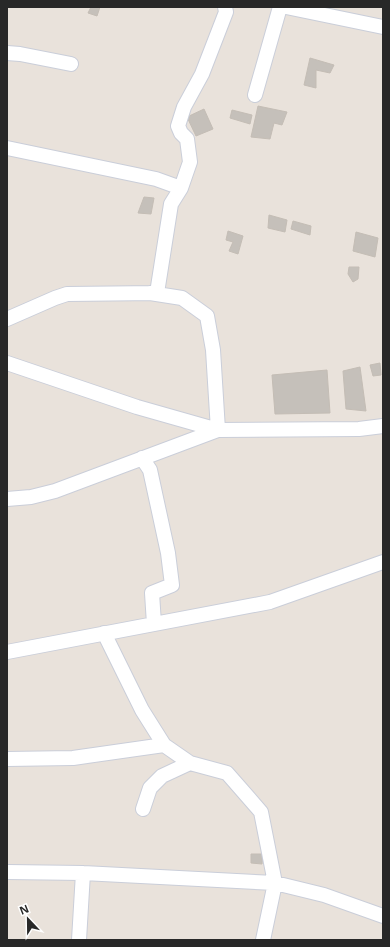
<svg xmlns="http://www.w3.org/2000/svg" width="390" height="947" viewBox="0 0 390 947" font-family="'Open Sans',sans-serif">
	<rect width="100%" height="100%" fill="#e9e2db"/>
	<path fill="#c5c0ba" stroke="#c4bdb5" d="M91,7H100L97,16L88,13Z
		M310,58L334,65L330,73L316,70V88L304,85Z
		M258,106L287,112L282,125L274,123L270,139L251,137Z
		M204,109L213,129L196,136L187,117Z
		M232,110L252,115L250,124L230,118Z
		M144,197L154,198L151,214L138,213Z
		M269,215L287,220L285,232L268,228Z
		M293,221L311,226L310,235L291,229Z
		M228,231L243,236L238,254L229,251L233,242L226,240Z
		M356,232L378,238L375,257L353,251Z
		M349,267H359L358,279L353,282L348,274Z
		M380,363L381,375L373,376L370,365Z
		M360,367L366,411L346,409L343,371Z
		M327,370L330,413L275,414L272,375Z
		M251,854H263L262,864L251,863Z"/>
	<g fill="none" stroke-linecap="round" stroke-linejoin="round">
		<g stroke="#caced9" stroke-width="16">
			<path id="street" d="M286,7L383,27
				M7,53L20,54L71,64
				M255,95L280,7
				M7,148L156,179L181,188
				M7,319L55,298L67,294L157,293L171,204L181,188L190,162L187,139L181,133L178,126L184,107L202,74L226,12L225,7
				M7,363L137,407L218,430L359,429L383,426
				M142,458L150,470L168,553L172,585L152,593L154,624
				M7,499L31,497L55,491L218,430L213,350L207,316L182,298L150,293
				M104,633L142,710L164,745L190,763L227,773L261,812L275,883L263,940
				M7,652L270,602L383,562
				M7,759L73,758L164,745
				M143,809L150,788L162,776L190,763
				M7,872L83,873L275,883L324,895L383,916
				M79,940L83,873"/>
		</g>
		<use href="#street" stroke="#fff" stroke-width="14"/>
	</g>
	<rect width="390" height="947" fill="none" stroke="#282828" stroke-width="16"/>
	<g transform="translate(28 919) rotate(338)" stroke="#ffffff" stroke-width="3" paint-order="stroke">
	<path d="M0-3L7 15L0 10L-7 15Z" fill="#282828"/>
	<text y="-6" font-size="11" font-weight="bold" text-anchor="middle" fill="#282828">N</text>
	</g>
</svg>
